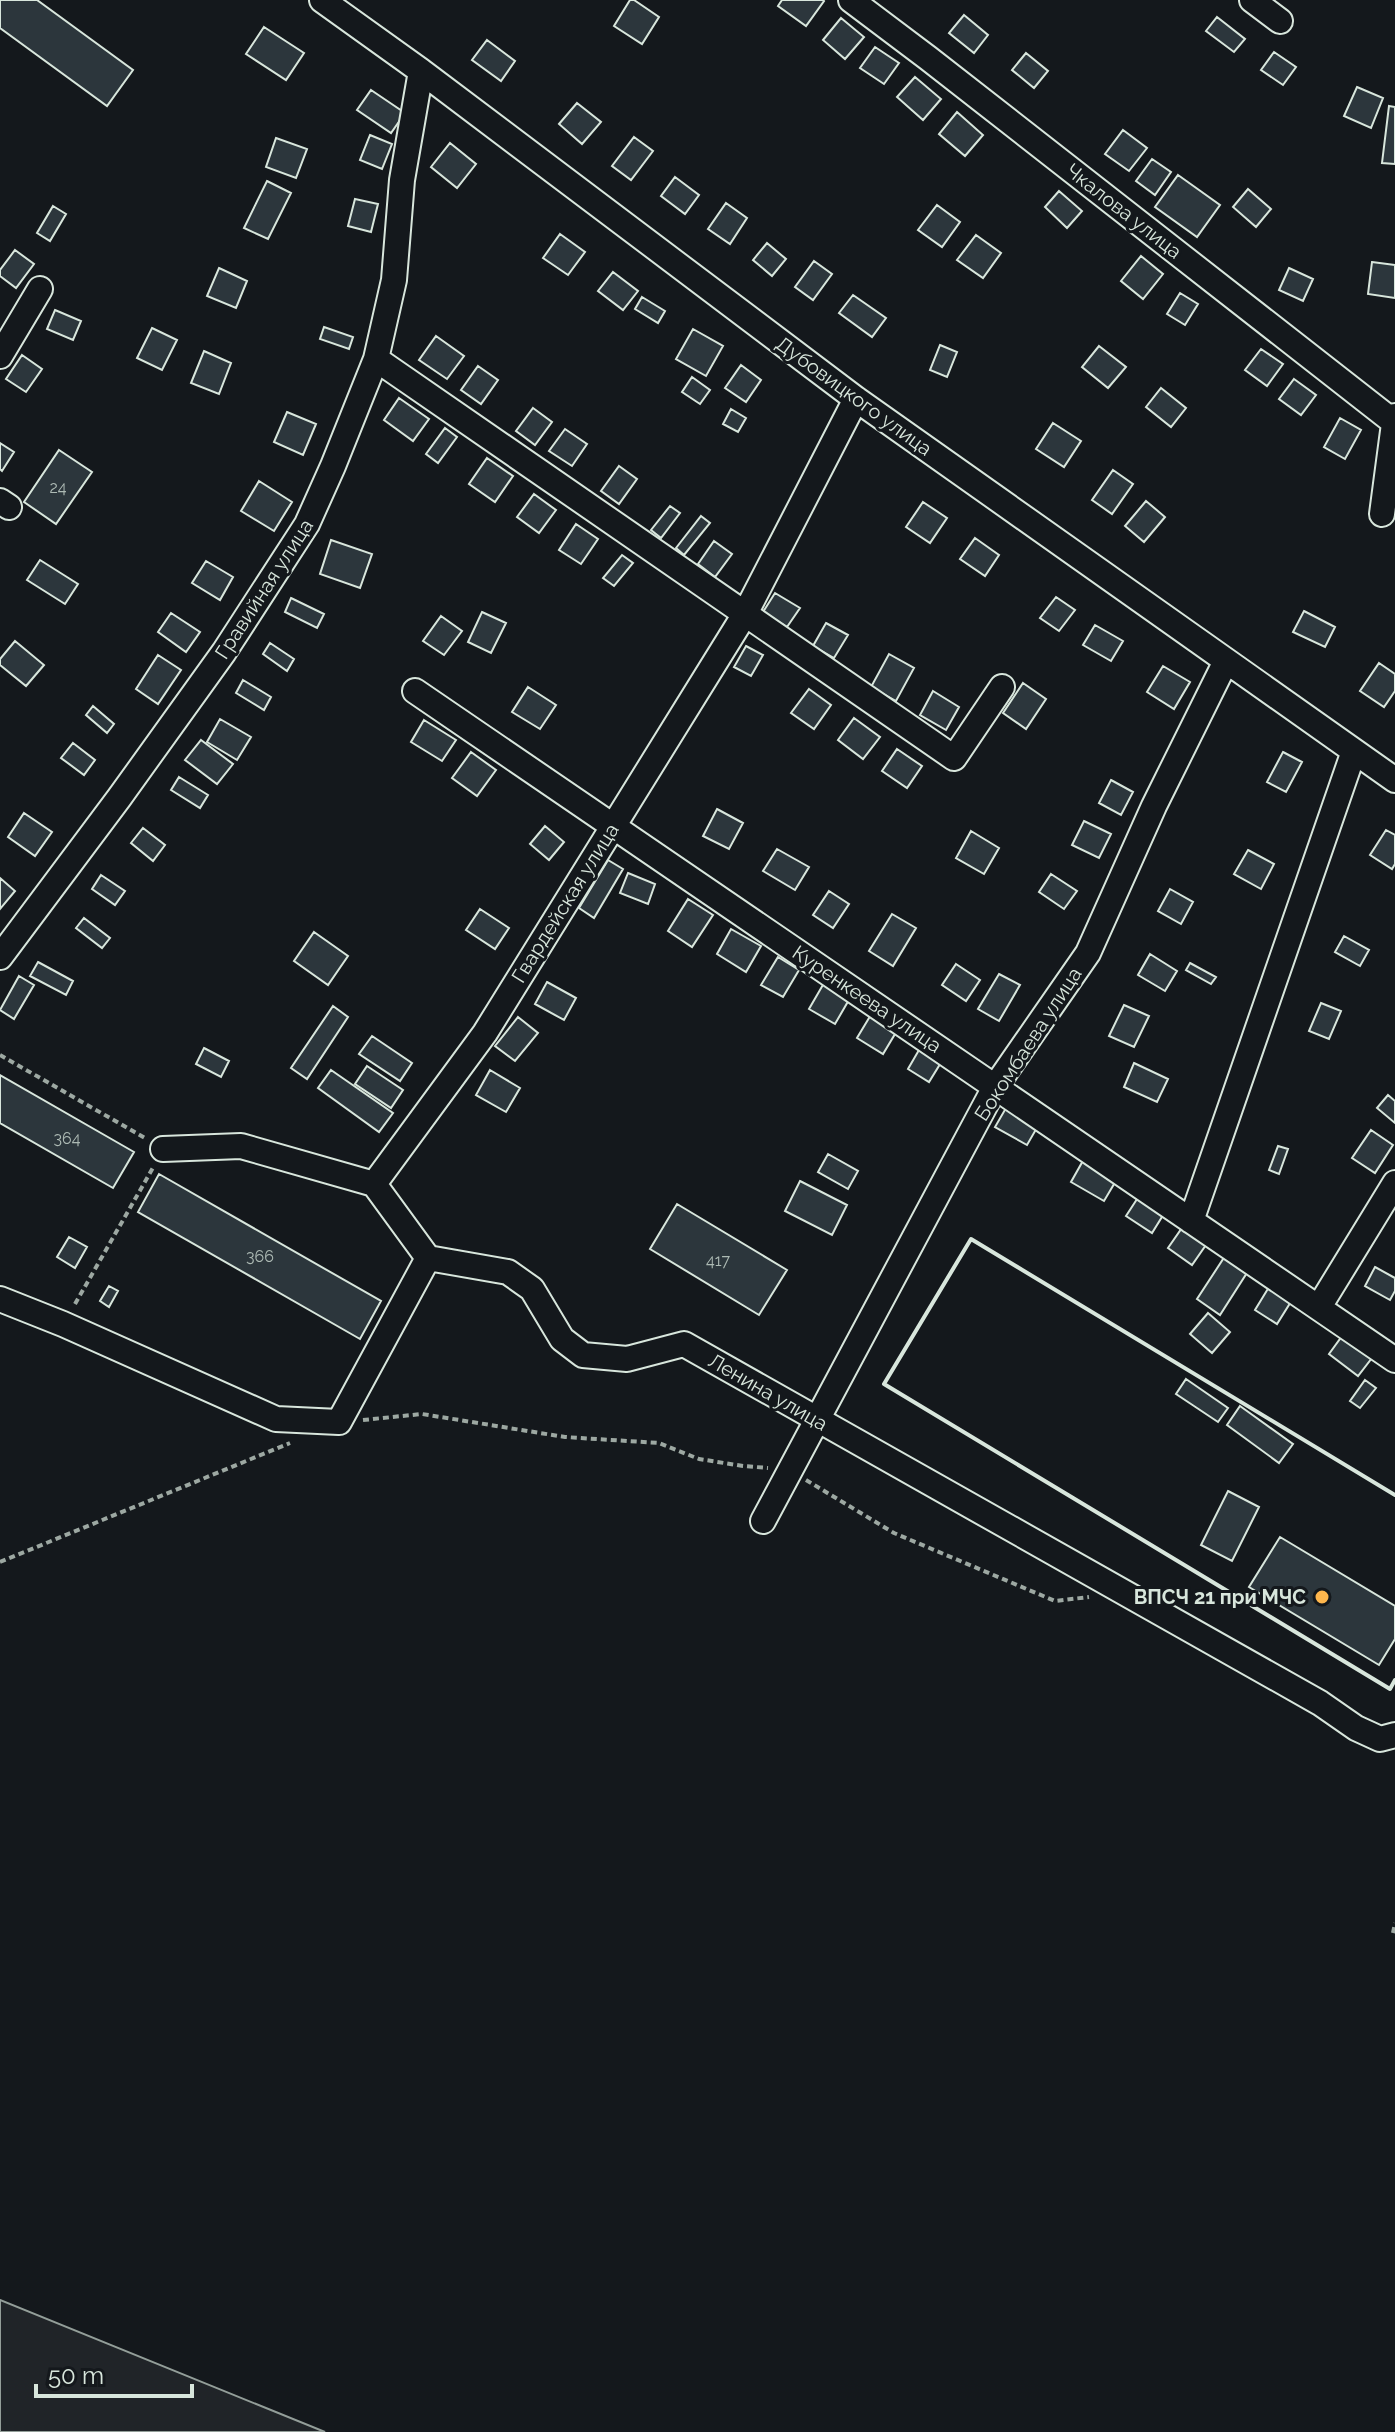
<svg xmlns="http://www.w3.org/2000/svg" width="1395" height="2432" viewBox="0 0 1395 2432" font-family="Raleway,sans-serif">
	<rect width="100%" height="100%" fill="#14181c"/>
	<path fill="#202428" stroke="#939e99" stroke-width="2" d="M0,2300L325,2432H0Z"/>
	<path fill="#2c363c" stroke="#d8e6dc" stroke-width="2" d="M0,0H37L133,70L107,106L0,28Z
		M630,0H634L659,17L642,44L614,26Z
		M782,0H823L824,1L806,26L778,6Z
		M964,15L988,35L974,53L949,33Z
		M1217,17L1245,39L1234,52L1206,31Z
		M841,18L864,37L845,59L823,40Z
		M264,27L304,53L286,80L246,54Z
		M487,40L515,61L501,81L472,60Z
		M875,47L899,63L884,84L860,68Z
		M1274,52L1296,67L1283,85L1261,70Z
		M1026,53L1048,71L1034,88L1012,70Z
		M915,77L941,99L923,120L897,97Z
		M1357,87L1383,98L1371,128L1344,116Z
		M371,90L405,113L391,133L357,110Z
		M577,103L601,122L582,144L559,124Z
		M1389,106L1395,107V164L1382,163Z
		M957,112L983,135L965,156L939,134Z
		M1123,130L1147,148L1129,171L1105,154Z
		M370,135L392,144L382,169L360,160Z
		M634,137L653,151L631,180L612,166Z
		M276,138L307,149L296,178L266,167Z
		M450,143L476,164L457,188L431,167Z
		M1152,159L1171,172L1155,195L1136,181Z
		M1178,175L1220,205L1197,237L1155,207Z
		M675,177L699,195L685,214L661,196Z
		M267,181L291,193L268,239L244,228Z
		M1248,189L1271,209L1256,227L1233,207Z
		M1059,191L1082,211L1067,228L1045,207Z
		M355,199L378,204L371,232L348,226Z
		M726,203L747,218L730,244L708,229Z
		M937,205L960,222L942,247L918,230Z
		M53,206L66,214L50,241L37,233Z
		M560,234L585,252L568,275L543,258Z
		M976,235L1001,253L983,278L957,260Z
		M767,243L786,259L772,276L753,260Z
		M15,250L34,264L16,288L0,276V270Z
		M1141,256L1163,274L1143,299L1121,281Z
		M814,261L832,274L813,300L795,287Z
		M1372,262L1395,265V298L1368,294Z
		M219,268L247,281L236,308L207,296Z
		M1289,268L1313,279L1303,301L1279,290Z
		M613,272L638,291L623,310L598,291Z
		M1180,293L1198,304L1185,325L1167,314Z
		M853,295L886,318L872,337L839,313Z
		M642,297L665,311L658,323L635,309Z
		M55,310L81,321L73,340L47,329Z
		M324,327L353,337L349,349L320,339Z
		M152,328L177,340L162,370L137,358Z
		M693,329L723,346L706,376L676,359Z
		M436,336L464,356L447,379L419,360Z
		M940,345L957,352L947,377L930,370Z
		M1099,346L1126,367L1108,388L1082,367Z
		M1261,349L1283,364L1267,386L1245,370Z
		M204,351L231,363L219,394L191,383Z
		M22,355L42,369L26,392L6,379Z
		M741,365L761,380L746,402L725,388Z
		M478,366L498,380L481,404L461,390Z
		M692,377L710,390L700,404L682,392Z
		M1294,379L1316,395L1301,415L1279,399Z
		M1161,388L1186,408L1171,427L1146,407Z
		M399,398L429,419L413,441L384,420Z
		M533,408L552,422L535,445L516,431Z
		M731,409L746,418L738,432L723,424Z
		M287,412L316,424L303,455L274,442Z
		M1340,418L1361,430L1345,459L1324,447Z
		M1053,423L1081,441L1064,467L1036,449Z
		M445,428L457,437L438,463L426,454Z
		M565,429L587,444L572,466L549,451Z
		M0,443L14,452L2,471L0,469Z
		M59,450L92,472L56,524L24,502Z
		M487,458L513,476L495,502L469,484Z
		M619,466L637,479L619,504L601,491Z
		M1113,470L1133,484L1112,514L1092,500Z
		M259,481L292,502L274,531L241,511Z
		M534,494L556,510L539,533L517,517Z
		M1146,501L1165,517L1144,542L1125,526Z
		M923,502L947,518L930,543L906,527Z
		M670,506L680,513L661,538L651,530Z
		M701,516L710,523L684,555L676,548Z
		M576,524L598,539L581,564L559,550Z
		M975,538L999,555L985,576L960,559Z
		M331,540L372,554L360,588L320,574Z
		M714,541L732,554L715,577L698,564Z
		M622,555L633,563L614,586L603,578Z
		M40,560L78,584L65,604L27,580Z
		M206,561L233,577L220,600L192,583Z
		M775,593L800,608L787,627L763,612Z
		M1056,597L1075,610L1059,631L1040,618Z
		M291,598L324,614L317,628L285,612Z
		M1304,611L1335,627L1325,647L1293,632Z
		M482,612L506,623L491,653L468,642Z
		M171,613L200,632L186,652L158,632Z
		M441,616L462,631L444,655L423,641Z
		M826,623L848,635L834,658L813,646Z
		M1095,625L1123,641L1111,661L1083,645Z
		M15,641L44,665L26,686L0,665V659Z
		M270,643L294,659L287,671L263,654Z
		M746,646L763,655L751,676L734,667Z
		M889,654L914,668L896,701L871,687Z
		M158,655L181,670L158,704L136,689Z
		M1379,663L1395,674V691L1384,707L1360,691Z
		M1163,666L1190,682L1174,709L1147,692Z
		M243,680L271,697L264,710L236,693Z
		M1023,683L1046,699L1026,729L1003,713Z
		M528,687L556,705L540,729L512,712Z
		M809,689L831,705L814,729L791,713Z
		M933,691L959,707L946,730L920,715Z
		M93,706L114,724L107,733L86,715Z
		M854,718L880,737L863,759L838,740Z
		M220,719L251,737L237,760L207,742Z
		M424,720L456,740L442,761L411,742Z
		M201,740L233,764L217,784L185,760Z
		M73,743L95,760L84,775L61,758Z
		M897,749L922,766L907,788L882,771Z
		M471,752L496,770L477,796L452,778Z
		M1283,752L1302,762L1286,792L1267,782Z
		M179,777L208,795L200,808L171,790Z
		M1111,780L1133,792L1121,815L1099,803Z
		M717,809L743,823L729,849L703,836Z
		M24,813L52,832L35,856L8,837Z
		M1084,821L1111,834L1099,858L1072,845Z
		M545,826L564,842L549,860L530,844Z
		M143,828L165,845L153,861L131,843Z
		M1386,830L1395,835V864L1392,869L1370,855Z
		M971,831L999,848L984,874L956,858Z
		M777,849L809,867L795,890L763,871Z
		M1248,850L1274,864L1261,889L1234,874Z
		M608,860L623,869L594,918L579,908Z
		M628,873L655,884L648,904L620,893Z
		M1051,874L1077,891L1064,909L1039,892Z
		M101,875L125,891L115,905L92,889Z
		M0,878L15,891L0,909Z
		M1170,889L1193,902L1181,924L1158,911Z
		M829,891L849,904L833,928L813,915Z
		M688,899L713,915L692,947L668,931Z
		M480,909L509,928L495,949L466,930Z
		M892,914L916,928L893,966L869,951Z
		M84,918L110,938L102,948L76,928Z
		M731,929L761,946L746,972L717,954Z
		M314,932L348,956L328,985L294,961Z
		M1344,936L1369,950L1360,966L1335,952Z
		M1150,954L1177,971L1165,991L1138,975Z
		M778,957L799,970L783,997L761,985Z
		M38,962L73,981L66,995L30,976Z
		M1190,963L1216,977L1211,984L1186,970Z
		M956,964L980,980L966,1001L942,985Z
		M999,974L1020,985L999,1021L978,1009Z
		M19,976L34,985L14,1019L0,1010Z
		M547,982L576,998L564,1020L535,1004Z
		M824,983L850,998L835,1024L809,1009Z
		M1321,1003L1341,1011L1329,1039L1309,1031Z
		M1124,1005L1149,1016L1134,1047L1109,1036Z
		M333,1006L348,1017L307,1079L291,1068Z
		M872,1013L898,1029L883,1054L857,1038Z
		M518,1017L538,1033L515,1061L495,1046Z
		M372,1036L412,1063L400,1081L359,1054Z
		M923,1043L945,1056L929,1082L908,1069Z
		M204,1048L229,1061L221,1077L196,1064Z
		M1134,1063L1168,1079L1157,1102L1124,1087Z
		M367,1066L403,1090L391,1108L355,1084Z
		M331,1070L393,1113L379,1132L318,1088Z
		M490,1070L520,1088L506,1112L476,1095Z
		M0,1075L134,1152L113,1188L0,1123Z
		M1388,1095L1395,1101V1123L1377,1108Z
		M1006,1108L1038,1126L1027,1145L995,1127Z
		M1371,1130L1393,1145L1375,1173L1352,1158Z
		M1278,1146L1288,1149L1279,1174L1269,1170Z
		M828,1154L858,1171L848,1189L818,1172Z
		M1084,1159L1117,1179L1104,1201L1071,1182Z
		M159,1174L381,1301L360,1339L138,1212Z
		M800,1181L847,1205L832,1235L785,1211Z
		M1139,1196L1165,1212L1152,1233L1126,1216Z
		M677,1204L787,1270L759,1315L650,1249Z
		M1184,1225L1208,1242L1192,1265L1168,1248Z
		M69,1237L87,1247L75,1268L57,1257Z
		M1229,1250L1252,1265L1220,1315L1197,1299Z
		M1375,1267L1395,1278V1291L1390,1300L1365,1286Z
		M109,1286L118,1291L109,1307L100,1301Z
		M1269,1287L1292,1300L1277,1324L1255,1310Z
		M1208,1313L1230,1332L1212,1353L1190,1334Z
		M1345,1332L1375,1354L1358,1376L1329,1354Z
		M1186,1379L1228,1408L1218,1422L1176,1394Z
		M1365,1380L1376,1388L1360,1408L1350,1401Z
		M1240,1406L1293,1444L1279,1463L1227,1425Z
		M1228,1491L1259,1507L1232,1561L1201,1545Z
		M1280,1537L1395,1606V1639L1379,1665L1249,1587Z"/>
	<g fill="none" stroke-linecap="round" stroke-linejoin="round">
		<g stroke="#d8e6dc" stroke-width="28">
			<path id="minor" d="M322,0L421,71L856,399L1395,780
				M851,0L928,58L1395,423
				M1252,0L1280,21
				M0,356L40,289
				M376,359L954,758L1002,687
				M0,501L9,507
				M1382,514L1395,416
				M415,691L1395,1360
				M0,957L119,798L224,652L307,524L333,466L376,359L394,280L402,180L421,71
				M163,1149L241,1146L374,1184L428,1258L508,1272L532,1289L562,1339L583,1355L627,1359L684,1344L1320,1703L1356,1728L1380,1739L1395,1735
				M374,1184L485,1033L745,614L856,399
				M1191,1221L1354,751
				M0,1299L63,1324L276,1419L339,1422L428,1258
				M1319,1307L1395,1183
				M763,1521L995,1087L1088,953L1154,806L1226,661"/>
		</g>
		<path stroke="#9da8a2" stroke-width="4" stroke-dasharray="6 4" stroke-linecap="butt" d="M0,1055L145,1138
			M75,1304L154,1166
			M363,1420L422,1414L565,1437L659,1443L699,1459L743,1466L768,1468
			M806,1480L894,1533L1055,1601L1089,1597
			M0,1562L290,1443
			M1393,1933L1395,1923"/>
		<use href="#minor" stroke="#14181c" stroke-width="24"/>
		<path stroke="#d8e6dc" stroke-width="4" d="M1395,1495L971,1239L884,1384L1390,1689L1395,1680"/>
	</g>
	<circle fill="#ffb74d" stroke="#14181c" stroke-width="3" cx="1322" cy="1597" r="8"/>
	<g text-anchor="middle" stroke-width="6" stroke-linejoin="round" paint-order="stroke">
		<g font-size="16" fill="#adbab4">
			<text x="58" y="493">24</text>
			<text x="67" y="1144">364</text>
			<text x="260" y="1262">366</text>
			<text x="718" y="1266">417</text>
		</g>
		<g font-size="20" fill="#d8e6dc" stroke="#14181c">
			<text transform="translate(1124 211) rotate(38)" y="7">Чкалова улица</text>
			<text transform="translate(854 396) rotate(36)" y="7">Дубовицкого улица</text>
			<text transform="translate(264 589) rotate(-57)" y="7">Гравийная улица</text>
			<text transform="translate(565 903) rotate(-58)" y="7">Гвардейская улица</text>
			<text transform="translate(867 999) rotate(34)" y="7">Куренкеева улица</text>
			<text transform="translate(1028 1044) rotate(-57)" y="7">Бокомбаева улица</text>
			<text transform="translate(768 1392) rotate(30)" y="7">Ленина улица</text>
		</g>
		<g font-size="20" font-weight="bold" fill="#d8e6dc" stroke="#14181c" text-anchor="end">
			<text x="1306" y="1604">ВПСЧ 21 при МЧС</text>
		</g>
	</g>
	<path d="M36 2384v12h156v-12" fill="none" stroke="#d8e6dc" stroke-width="4"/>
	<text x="48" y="2384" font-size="24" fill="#d8e6dc" stroke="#14181c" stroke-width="6" paint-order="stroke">50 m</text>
</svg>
